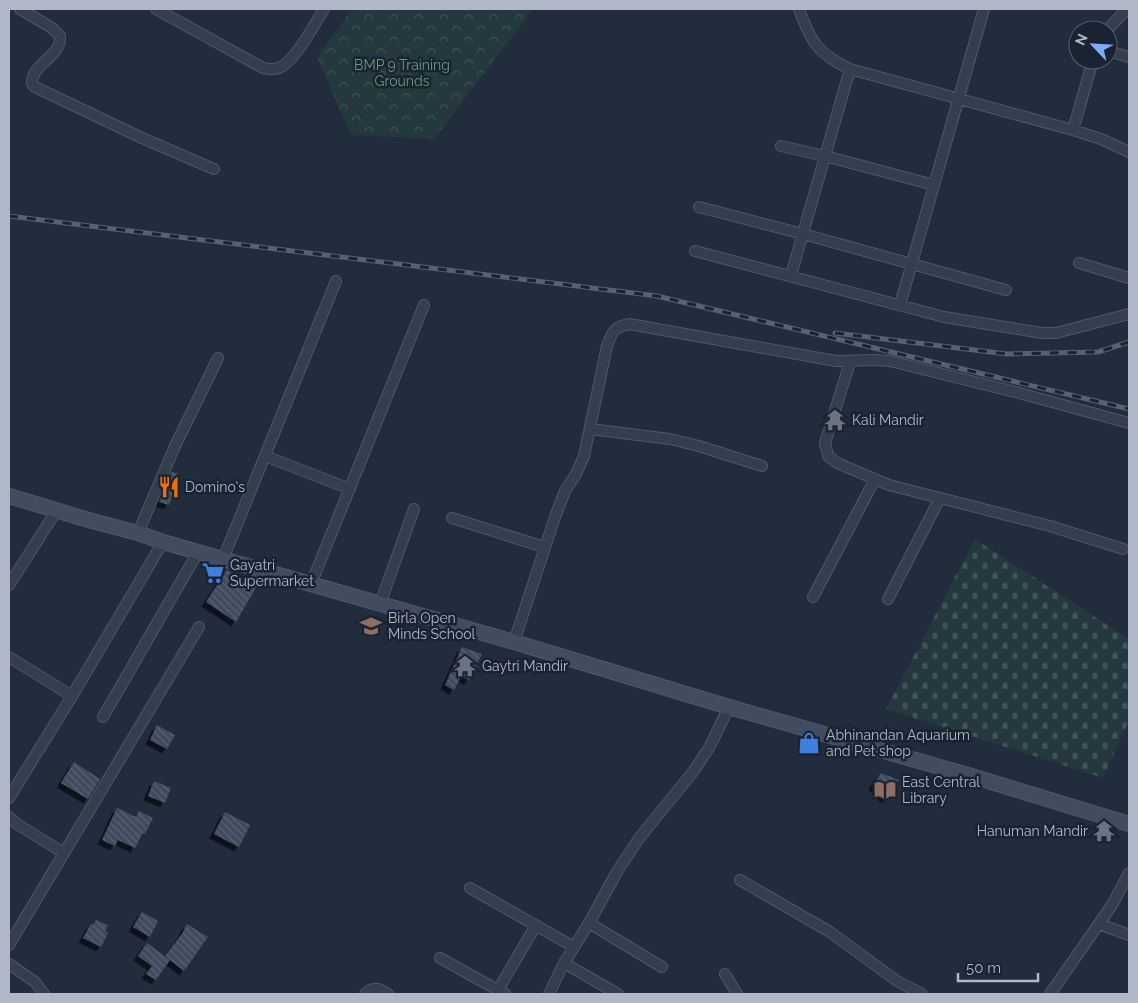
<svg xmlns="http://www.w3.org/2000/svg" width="1138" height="1003" viewBox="0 0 1138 1003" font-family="Raleway,sans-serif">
	<defs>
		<pattern id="cemetery-stones" width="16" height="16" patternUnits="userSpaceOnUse" patternTransform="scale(1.25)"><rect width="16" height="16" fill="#23393d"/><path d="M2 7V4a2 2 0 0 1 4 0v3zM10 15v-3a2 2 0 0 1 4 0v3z" fill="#405458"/></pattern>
		<pattern id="park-crowns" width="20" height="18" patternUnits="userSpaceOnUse" patternTransform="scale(1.25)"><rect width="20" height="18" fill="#23393d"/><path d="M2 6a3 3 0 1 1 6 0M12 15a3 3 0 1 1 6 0" fill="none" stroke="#405458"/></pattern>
		<pattern id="building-back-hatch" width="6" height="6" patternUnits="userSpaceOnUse" patternTransform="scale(1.25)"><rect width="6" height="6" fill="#3f4b5f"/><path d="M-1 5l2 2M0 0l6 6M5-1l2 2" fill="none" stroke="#586374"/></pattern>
		<filter id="shadow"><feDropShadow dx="-4.5" dy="4.5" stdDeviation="0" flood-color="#0009"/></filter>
	</defs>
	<rect width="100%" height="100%" fill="#212c3c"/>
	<path fill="url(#cemetery-stones)" d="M975,539L1129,639V721L1103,778L886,709Z"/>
	<path fill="url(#park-crowns)" d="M352,9H533L434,139L351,135L317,57Z"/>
	<path fill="url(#building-back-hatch)" filter="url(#shadow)" d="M171,472L180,474L169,505L159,502Z
		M227,570L257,586L236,622L206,602Z
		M462,647L482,654L469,680L461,677L454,690L445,685Z
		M157,725L175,735L167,749L150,740Z
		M74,762L100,779L88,799L61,783Z
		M881,773L899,780L886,799L873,785Z
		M154,781L171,788L165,803L148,796Z
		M117,808L136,817L139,811L153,818L145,834L143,833L135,848L118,840L115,846L102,840Z
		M225,812L250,825L239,847L214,834Z
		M142,912L158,921L150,937L133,927Z
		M96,920L108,925L105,931L108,933L101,947L83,938L91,924L93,925Z
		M187,924L208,937L184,971L165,956L182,934Z
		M147,943L170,960L156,980L146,974L152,966L138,956Z"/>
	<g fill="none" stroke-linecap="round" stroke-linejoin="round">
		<g stroke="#505867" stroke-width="12">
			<path id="street" d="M20,9L52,28L60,36C62,57 31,63 32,84L35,87L142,138L214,169
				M156,9L263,68C269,69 273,70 279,68C296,61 314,24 324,9
				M799,9C811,42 818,54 850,69L1073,130L1101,139L1129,152
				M1107,30L1127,9
				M1108,51L1129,57
				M1073,130L1093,60
				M781,146L825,156L934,185
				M699,207L803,234L1006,290
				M695,251L944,317L1042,333H1056L1129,314
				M1079,263L1129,278
				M791,275L850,69
				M900,305L984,9
				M850,362L825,443L828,456L837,463L889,485L1050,526L1123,549
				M590,429L670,439L699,446L762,466
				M265,456L350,489
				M452,518L544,547
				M138,533L175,446L218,358
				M223,559L336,281
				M311,584L424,305
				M9,585L57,510
				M813,597L875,479
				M888,599L940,498
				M380,604L414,509
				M514,642L555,517L565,491L576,474L584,456L607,346C612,332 614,327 629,324L836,361L874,360L890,361L1019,393L1129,423
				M9,657L72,696
				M103,717L198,552
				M9,798L72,696L163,542
				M9,817L17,824L64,853
				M740,880L830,932L897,981L922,994
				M470,888L574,947
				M589,923L662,967
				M1099,924L1129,935
				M9,945L199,627
				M440,958L505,994
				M9,964L35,982L44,994
				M725,974L737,994
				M498,990L536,925
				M365,994C373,986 379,988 388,994
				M549,994L564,963
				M618,994L564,963L589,923L618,870L640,837L693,772L709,748L729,707
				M1050,994L1112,905L1129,873"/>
		</g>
		<g stroke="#505867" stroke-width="16">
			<path id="secondary" d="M9,496L92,521L138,533L163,542L514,642L729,707L968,775L1129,824"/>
		</g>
		<use href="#street" stroke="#353e4c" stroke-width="10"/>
		<use href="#secondary" stroke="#424c60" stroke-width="14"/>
		<g stroke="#566174" stroke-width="5">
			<path id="rail" d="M9,216L657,296L1129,409
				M835,333L1007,354L1098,352L1129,342"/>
		</g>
		<use href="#rail" stroke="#1a2331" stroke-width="3" stroke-dasharray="9" stroke-linecap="butt"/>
	</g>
	<defs>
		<g id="temple-bare" transform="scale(1.725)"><path d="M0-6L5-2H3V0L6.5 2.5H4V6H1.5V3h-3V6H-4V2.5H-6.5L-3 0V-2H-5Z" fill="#6b7280" stroke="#1a2331" stroke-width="2.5" paint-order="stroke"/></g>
		<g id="restaurant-bare" transform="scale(1.725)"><path d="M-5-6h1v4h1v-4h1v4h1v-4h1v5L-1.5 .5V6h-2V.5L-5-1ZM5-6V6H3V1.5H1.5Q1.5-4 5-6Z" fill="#e8710a" stroke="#1a2331" stroke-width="2.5" paint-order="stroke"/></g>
		<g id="supermarket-bare" transform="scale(1.725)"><path d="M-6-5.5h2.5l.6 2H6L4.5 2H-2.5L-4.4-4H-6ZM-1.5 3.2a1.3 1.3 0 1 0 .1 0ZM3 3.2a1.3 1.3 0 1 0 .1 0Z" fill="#3f7fe0" stroke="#1a2331" stroke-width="2.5" paint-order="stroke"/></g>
		<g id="school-bare" transform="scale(1.725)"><path d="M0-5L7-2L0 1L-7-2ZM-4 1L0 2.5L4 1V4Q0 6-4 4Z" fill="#8d6e63" stroke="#1a2331" stroke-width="2.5" paint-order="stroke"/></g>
		<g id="shop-bare" transform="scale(1.725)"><path d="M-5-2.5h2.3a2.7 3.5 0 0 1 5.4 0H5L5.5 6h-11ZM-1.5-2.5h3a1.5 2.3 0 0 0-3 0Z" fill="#3f7fe0" stroke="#1a2331" stroke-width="2.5" paint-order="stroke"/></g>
		<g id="library-bare" transform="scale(1.725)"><path d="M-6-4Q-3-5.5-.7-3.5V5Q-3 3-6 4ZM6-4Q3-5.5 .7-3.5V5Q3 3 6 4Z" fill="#8d6e63" stroke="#1a2331" stroke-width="2.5" paint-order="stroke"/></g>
	</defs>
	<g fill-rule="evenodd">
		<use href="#temple-bare" x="835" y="420"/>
		<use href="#restaurant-bare" x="169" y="487"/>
		<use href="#supermarket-bare" x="213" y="573"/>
		<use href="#school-bare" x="371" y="626"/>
		<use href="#temple-bare" x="465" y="666"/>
		<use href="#shop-bare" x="809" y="743"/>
		<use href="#library-bare" x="885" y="790"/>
		<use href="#temple-bare" x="1104" y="831"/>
	</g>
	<g text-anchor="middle" stroke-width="5" stroke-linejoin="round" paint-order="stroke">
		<g font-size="14" fill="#659b74" stroke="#1a2331">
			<text x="402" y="70">BMP 9 Training<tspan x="402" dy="16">Grounds</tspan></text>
		</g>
		<g font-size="14" fill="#b0b8c8" stroke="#1a2331" text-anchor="start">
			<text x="852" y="425">Kali Mandir</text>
			<text x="185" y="492">Domino's</text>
			<text x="230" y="570">Gayatri<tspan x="230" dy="16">Supermarket</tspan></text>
			<text x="388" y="623">Birla Open<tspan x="388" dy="16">Minds School</tspan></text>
			<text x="482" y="671">Gaytri Mandir</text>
			<text x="826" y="740">Abhinandan Aquarium<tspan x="826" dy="16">and Pet shop</tspan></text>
			<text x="902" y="787">East Central<tspan x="902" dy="16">Library</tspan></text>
			<text x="1088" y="836" text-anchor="end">Hanuman Mandir</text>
		</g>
	</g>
	<rect width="1138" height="1003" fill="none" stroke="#b0b8c8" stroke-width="20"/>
	<g transform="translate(1093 45) rotate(295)"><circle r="24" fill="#1a2331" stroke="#565f6d"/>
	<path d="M0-4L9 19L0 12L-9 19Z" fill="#7fabfe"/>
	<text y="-8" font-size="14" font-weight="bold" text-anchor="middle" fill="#b0b8c8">N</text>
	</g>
	<path d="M958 973v8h80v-8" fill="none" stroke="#b0b8c8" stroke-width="2.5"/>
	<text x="966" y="973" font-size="15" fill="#b0b8c8" stroke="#1a2331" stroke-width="4" paint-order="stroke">50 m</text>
</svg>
